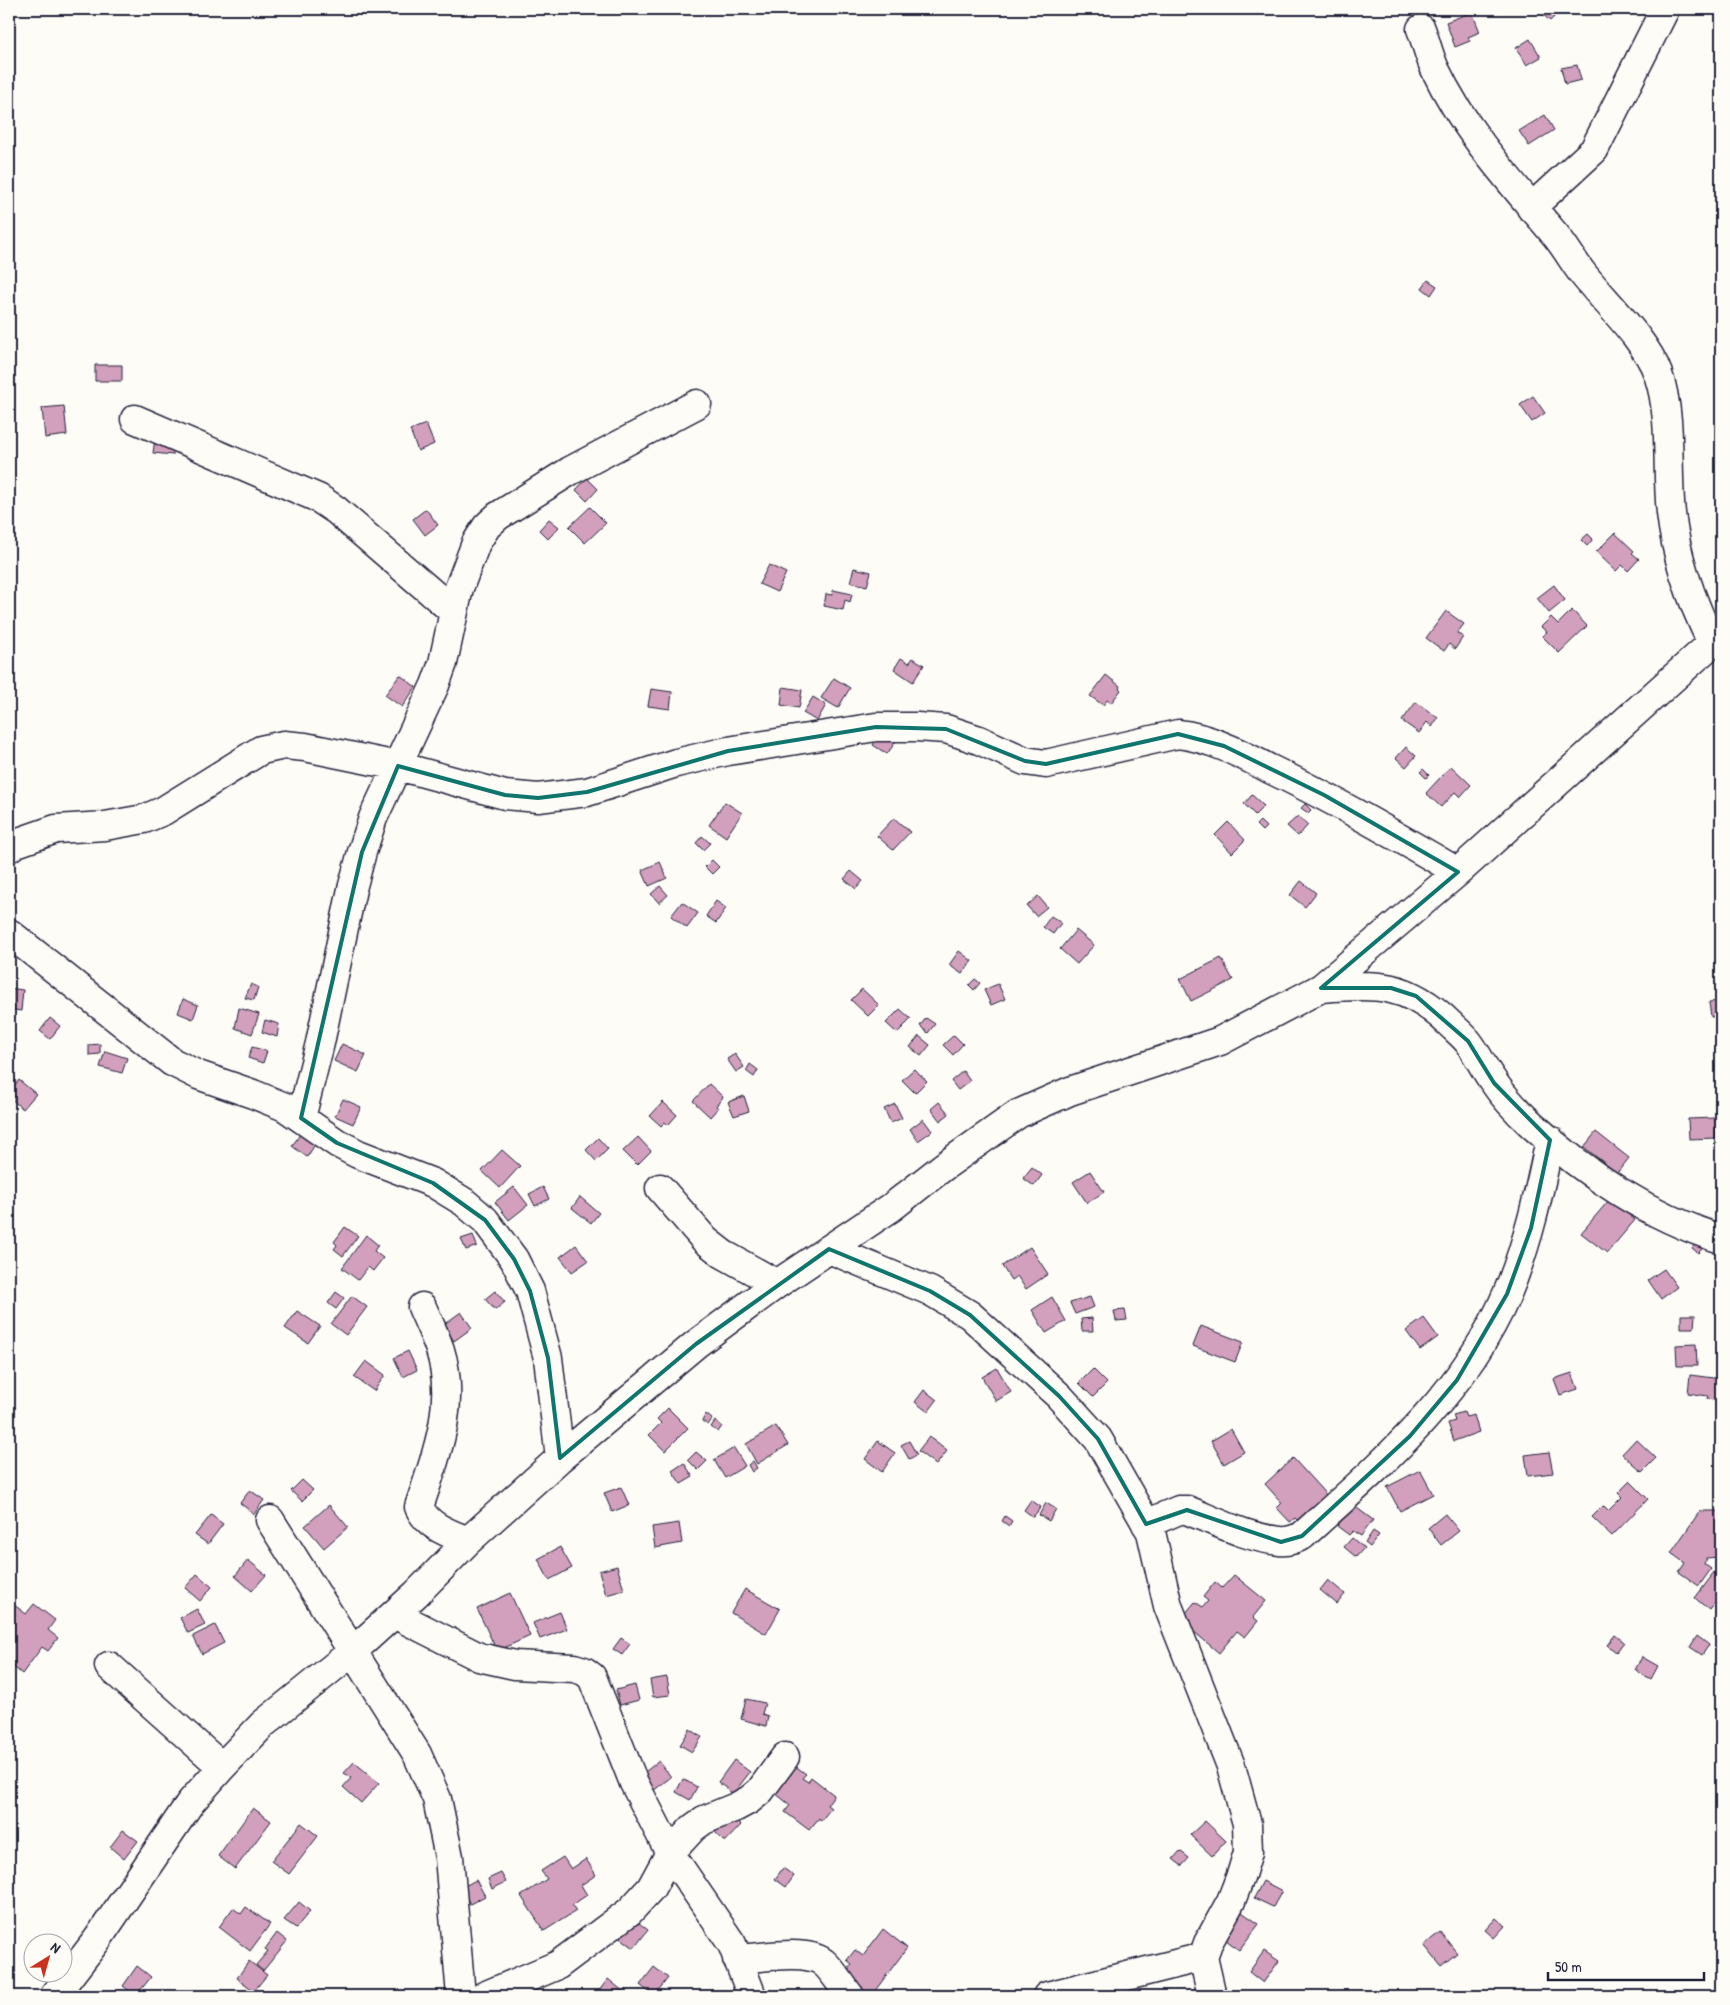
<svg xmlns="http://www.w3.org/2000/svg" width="1730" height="2005" viewBox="0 0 1730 2005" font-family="'Patrick Hand',sans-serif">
	<rect width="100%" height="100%" fill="#fdfcf7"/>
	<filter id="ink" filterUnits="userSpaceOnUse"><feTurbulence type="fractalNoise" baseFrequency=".02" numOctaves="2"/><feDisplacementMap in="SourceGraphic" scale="10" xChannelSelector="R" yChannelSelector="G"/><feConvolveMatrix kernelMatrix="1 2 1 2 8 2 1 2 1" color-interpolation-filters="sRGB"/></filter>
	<g filter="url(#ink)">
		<path fill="#d2a0bc" stroke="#22223b" d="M1546,9H1556L1559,12L1550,21L1541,13Z
			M1472,12L1480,32L1468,37L1470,41L1455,47L1446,22Z
			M1530,39L1541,57L1527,65L1516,48Z
			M1577,65L1581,80L1565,84L1561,68Z
			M1545,115L1554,130L1529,146L1519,131Z
			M1428,280L1437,286L1431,295L1422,288Z
			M95,365H122V381H95Z
			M1533,396L1545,413L1532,422L1520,405Z
			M64,406L67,435L45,438L42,408Z
			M426,424L434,444L418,451L410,430Z
			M155,439L174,441L173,455L153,453Z
			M587,478L598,489L587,501L576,490Z
			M590,507L606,523L585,543L569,527Z
			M426,509L438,525L425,535L413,519Z
			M549,519L559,527L548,539L539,530Z
			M1615,533L1634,551L1632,553L1639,559L1628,571L1622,565L1616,571L1596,552Z
			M1588,534L1593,539L1587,546L1581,540Z
			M769,565L786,573L777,592L759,584Z
			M854,568L871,572L867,586L850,582Z
			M1554,585L1565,600L1549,613L1537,598Z
			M833,590L852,594L850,602L845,600L843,610L824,606L826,594L832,595Z
			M1572,610L1587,626L1559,653L1542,636L1547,632L1541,627L1551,617L1558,624Z
			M1446,611L1464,624L1457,633L1463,637L1455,649L1449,644L1444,651L1426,638Z
			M901,658L909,663L913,658L924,665L913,682L894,669Z
			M400,675L416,687L402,707L385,695Z
			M1106,675L1120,686L1119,688L1121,690L1111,703L1107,700L1103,705L1090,696Z
			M834,678L850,688L838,708L821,698Z
			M783,687L802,690L799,708L781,705Z
			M651,689L672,692L670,709L648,706Z
			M813,697L826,705L817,721L803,713Z
			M1416,702L1438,718L1432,727L1427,722L1419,733L1402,721Z
			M883,730L897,740L887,754L873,745Z
			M1406,747L1416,756L1406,767L1396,758Z
			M1451,766L1471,785L1460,797L1455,792L1441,807L1426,793Z
			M1423,769L1429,775L1426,778L1420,772Z
			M1252,795L1264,806L1255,815L1244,804Z
			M725,802L742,813L726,837L709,825Z
			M1305,804L1311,810L1308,813L1301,808Z
			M1298,816L1308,825L1298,836L1287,826Z
			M894,818L910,832L893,850L877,836Z
			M1260,821L1266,827L1262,831L1256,825Z
			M1228,822L1245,840L1232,853L1215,835Z
			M702,836L710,843L703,850L696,843Z
			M712,860L719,867L712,874L705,867Z
			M660,862L667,878L649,886L642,870Z
			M851,871L863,881L856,889L844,879Z
			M1301,881L1316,893L1305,907L1290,895Z
			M660,886L668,895L659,903L651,894Z
			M1038,896L1047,907L1036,916L1027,906Z
			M716,901L726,908L716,923L706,916Z
			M682,902L698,913L687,928L671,916Z
			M1051,916L1061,923L1053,934L1043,927Z
			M1076,930L1094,945L1077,964L1060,949Z
			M959,951L972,961L962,974L949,965Z
			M1221,958L1233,980L1191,1001L1180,979Z
			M975,979L980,983L974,990L969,985Z
			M251,984L258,987L254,1000L245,998Z
			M998,984L1005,999L991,1005L984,990Z
			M9,988L23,990L21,1011L9,1009Z
			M862,989L879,1005L868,1016L851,1000Z
			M183,999L198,1005L193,1019L178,1013Z
			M1721,1001V1016L1711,1017L1709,1002Z
			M239,1008L259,1014L252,1034L235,1028Z
			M900,1009L911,1019L897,1033L886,1023Z
			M50,1018L60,1026L50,1039L40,1031Z
			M926,1018L935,1024L928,1033L920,1026Z
			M265,1020L279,1024L277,1037L262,1032Z
			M954,1035L963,1044L953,1055L943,1045Z
			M919,1036L930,1045L921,1056L910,1047Z
			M100,1044V1054L89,1055V1045Z
			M342,1044L366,1055L358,1072L334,1061Z
			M252,1047L267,1051L263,1063L248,1058Z
			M105,1051L127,1058L122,1073L100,1067Z
			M735,1054L744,1067L736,1072L727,1059Z
			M750,1064L758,1070L754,1077L746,1071Z
			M914,1069L927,1081L915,1093L902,1080Z
			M963,1071L970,1081L958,1090L951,1081Z
			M19,1080L36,1094L23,1109L9,1097V1092Z
			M709,1084L723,1097L716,1106L718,1108L710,1117L693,1101Z
			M744,1096L749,1111L734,1116L728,1102Z
			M343,1099L361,1107L353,1124L335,1116Z
			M663,1102L677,1115L668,1125L665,1122L661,1126L650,1116Z
			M939,1102L949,1114L940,1121L931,1109Z
			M895,1104L902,1118L891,1123L884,1109Z
			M1715,1118L1716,1138L1689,1139L1688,1119Z
			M923,1119L932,1131L918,1141L910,1129Z
			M303,1130L318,1140L307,1157L292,1146Z
			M1596,1132L1629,1158L1617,1173L1584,1147Z
			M638,1137L651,1151L637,1165L623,1151Z
			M598,1138L608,1149L596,1161L586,1150Z
			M502,1150L520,1166L500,1188L482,1171Z
			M1032,1167L1042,1175L1034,1186L1023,1178Z
			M1090,1171L1104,1192L1087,1203L1073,1182Z
			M514,1187L528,1205L509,1220L495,1202Z
			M543,1187L549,1199L535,1206L529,1194Z
			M580,1197L599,1213L591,1223L572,1208Z
			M1610,1199L1635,1220L1607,1253L1581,1233Z
			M345,1227L358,1236L343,1256L334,1249L337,1245L334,1242Z
			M366,1235L378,1245L374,1251L383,1258L373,1271L368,1267L358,1280L342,1268Z
			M473,1235L477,1246L466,1250L461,1239Z
			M1697,1242L1704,1247L1698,1253L1692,1248Z
			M576,1245L588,1261L572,1272L560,1257Z
			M1030,1247L1048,1274L1026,1289L1017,1276L1011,1280L1002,1266Z
			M1664,1269L1677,1287L1661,1299L1648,1280Z
			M495,1291L505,1302L495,1310L485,1299Z
			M336,1292L344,1298L336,1309L328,1303Z
			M352,1296L367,1307L346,1335L331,1324Z
			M1052,1297L1066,1321L1046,1333L1032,1310Z
			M1090,1297L1094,1307L1075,1314L1070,1303Z
			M1125,1310L1127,1320L1116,1321L1114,1311Z
			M297,1311L320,1326L308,1343L285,1328Z
			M461,1312L472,1328L454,1341L443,1325Z
			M1681,1315H1695L1694,1328H1681Z
			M1092,1318L1093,1331H1082L1081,1319Z
			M1424,1318L1438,1337L1420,1350L1406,1331Z
			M1201,1326L1243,1342L1235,1362L1193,1346Z
			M1696,1344L1697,1366H1677L1676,1345Z
			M408,1351L417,1370L403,1377L394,1358Z
			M366,1361L385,1375L374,1391L354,1377Z
			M997,1368L1011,1392L996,1401L982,1377Z
			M1093,1369L1107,1383L1093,1397L1079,1383Z
			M1572,1373L1578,1389L1560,1395L1554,1379Z
			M1690,1375L1721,1379V1401L1707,1399L1708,1396L1688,1393Z
			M924,1390L937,1400L928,1412L915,1402Z
			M668,1408L688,1428L665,1451L649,1435L661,1423L657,1419Z
			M1464,1412L1466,1417L1474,1415L1479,1432L1454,1441L1448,1423L1455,1421L1453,1415Z
			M706,1414L712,1419L708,1425L702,1421Z
			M715,1421L722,1426L718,1432L711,1427Z
			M776,1426L788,1445L757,1464L746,1444Z
			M1231,1429L1244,1452L1224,1464L1211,1441Z
			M929,1437L947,1451L936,1465L918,1451Z
			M1636,1439L1656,1458L1642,1472L1622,1454Z
			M878,1441L895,1453L882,1472L865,1459Z
			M909,1441L917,1455L909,1459L901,1445Z
			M734,1448L745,1466L725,1478L714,1460Z
			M696,1452L707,1461L698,1470L688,1460Z
			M1549,1452L1553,1473L1528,1476L1525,1455Z
			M1293,1458L1330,1499L1302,1525L1295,1518L1290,1522L1277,1508L1282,1503L1265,1484Z
			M753,1461L757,1468L752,1472L748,1465Z
			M684,1463L693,1477L681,1484L672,1471Z
			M1420,1470L1433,1494L1400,1511L1387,1487Z
			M302,1480L313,1490L302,1501L291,1491Z
			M1630,1481L1648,1499L1612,1536L1592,1517L1603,1506L1608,1511L1622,1497L1618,1493Z
			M621,1487L629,1505L612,1512L604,1493Z
			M250,1490L264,1500L254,1514L240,1503Z
			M1031,1500L1041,1507L1033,1517L1024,1510Z
			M1046,1503L1056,1509L1049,1521L1039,1515Z
			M329,1505L348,1527L324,1548L305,1526Z
			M1353,1505L1373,1520L1361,1536L1353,1531L1349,1535L1337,1526Z
			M1700,1511H1721V1557L1706,1558L1704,1564L1711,1569L1699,1586L1679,1572L1685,1563L1671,1553Z
			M1445,1514L1459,1531L1441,1545L1428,1528Z
			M211,1515L223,1524L208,1544L195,1535Z
			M1005,1516L1012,1521L1009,1526L1002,1521Z
			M679,1523L682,1543L655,1548L652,1527Z
			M1373,1531L1379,1535L1370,1547L1365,1543Z
			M1352,1538L1364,1548L1356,1557L1344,1547Z
			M560,1547L572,1568L549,1580L538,1559Z
			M248,1560L266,1575L252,1591L235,1576Z
			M617,1566L624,1590L606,1595L599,1571Z
			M1714,1573L1721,1578V1595L1709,1610L1695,1598Z
			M197,1574L212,1587L200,1601L185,1588Z
			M1234,1575L1266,1601L1253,1617L1258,1621L1245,1637L1237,1631L1219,1653L1185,1624L1189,1618L1185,1614L1195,1602L1203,1607L1208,1601L1203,1597L1215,1582L1222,1588Z
			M1328,1580L1345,1594L1337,1604L1320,1590Z
			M745,1589L780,1609L766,1634L731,1613Z
			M510,1593L530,1636L497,1651L477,1609Z
			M9,1601L26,1614L34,1604L55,1620L48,1630L58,1638L48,1651L42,1647L22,1674L9,1663Z
			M197,1609L205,1625L188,1633L180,1618Z
			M560,1612L567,1629L540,1639L533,1623Z
			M215,1625L224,1643L202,1654L193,1636Z
			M1615,1635L1624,1642L1616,1652L1607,1645Z
			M1697,1636L1709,1645L1702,1655L1690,1647Z
			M621,1638L630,1644L622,1655L613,1649Z
			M1642,1657L1658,1666L1651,1679L1635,1670Z
			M667,1677L670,1695L653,1697L650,1680Z
			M635,1685L639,1700L620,1705L616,1690Z
			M746,1699L765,1703L762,1714L768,1716L766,1726L741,1719Z
			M690,1729L702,1737L692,1752L680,1745Z
			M734,1760L750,1772L733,1794L718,1782Z
			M659,1761L671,1777L653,1791L641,1775Z
			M354,1762L379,1783L361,1803L343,1787L351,1778L344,1773Z
			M790,1762L806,1774L802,1778L808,1782L811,1777L834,1795L827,1805L831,1808L821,1821L819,1818L809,1830L785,1812L790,1805L770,1789Z
			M683,1779L697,1787L690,1800L676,1792Z
			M253,1808L271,1821L235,1869L218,1856Z
			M729,1814L741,1825L725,1842L714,1831Z
			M1205,1821L1226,1841L1212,1856L1190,1835Z
			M301,1823L318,1836L289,1874L271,1861Z
			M123,1830L138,1841L124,1859L110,1847Z
			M1180,1851L1189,1858L1182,1866L1173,1859Z
			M563,1857L571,1869L586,1859L596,1875L581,1885L587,1895L572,1905L576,1911L544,1931L521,1896L547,1879L541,1871Z
			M783,1868L794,1876L786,1887L775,1879Z
			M501,1873L506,1882L492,1889L488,1879Z
			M476,1880L485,1896L470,1904L461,1888Z
			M1263,1881L1282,1891L1273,1907L1254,1898Z
			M299,1902L310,1911L296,1928L284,1920Z
			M246,1907L270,1924L250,1951L219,1927L233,1908L241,1914Z
			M1236,1908L1259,1924L1239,1950L1217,1933Z
			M631,1917L648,1930L634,1948L617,1935Z
			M1496,1918L1505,1926L1494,1938L1485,1930Z
			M883,1929L907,1948L871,1996H867L842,1977L852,1964L847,1960L855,1950L863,1956Z
			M1440,1932L1457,1953L1441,1966L1424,1945Z
			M277,1933L287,1941L263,1971L256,1965L268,1951L265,1949Z
			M1264,1951L1279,1961L1263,1983L1249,1972Z
			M249,1961L267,1975L254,1991L237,1978Z
			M137,1966L151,1977L136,1996L123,1986Z
			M654,1967L668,1978L654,1996L640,1985Z
			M608,1979L629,1996H595Z"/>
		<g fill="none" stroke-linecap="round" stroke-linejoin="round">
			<g stroke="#22223b" stroke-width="31">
				<path id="minor" d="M1421,29C1426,42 1429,56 1435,69C1464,130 1509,180 1552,231C1564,244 1572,260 1583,274C1606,303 1646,340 1658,374C1673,418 1666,468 1671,513C1676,558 1692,602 1712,643
					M1531,208L1594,150L1665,9
					M135,419L318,498L336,510L453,611
					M9,848L16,843L56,829L105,826L144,819L163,811L261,750L284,745L305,747L398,766L505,795L538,798L587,792L676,763L728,751L876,727H917L946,729L979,740L1025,761L1046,764L1178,734C1212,738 1241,754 1270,769C1335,800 1396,836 1458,872
					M9,933L172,1062L198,1075L253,1094L285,1107L337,1143L358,1154L433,1183L464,1202L485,1220L514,1259L530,1291L548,1358L560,1458
					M1321,988C1377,984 1407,982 1450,1024C1456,1030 1464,1036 1469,1043C1478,1055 1484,1069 1493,1081C1503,1096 1518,1112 1531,1124C1585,1174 1651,1217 1721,1239
					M301,1118L320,1043L352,889L362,852L373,818L435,685L443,663L459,588L476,543L487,526L498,516L570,471L697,404
					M660,1188L705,1240L723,1254L777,1284
					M829,1249L930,1291L970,1315L1059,1396L1098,1439L1151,1532L1168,1606L1231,1766L1247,1824L1248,1852L1241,1875L1231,1901L1208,1943L1203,1957L1212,1996
					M422,1307C428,1321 435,1335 440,1350C457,1404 436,1456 419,1507C428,1527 449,1533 468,1541
					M270,1520L417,1754L437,1799L449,1857L461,1996
					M1146,1524L1179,1510H1187C1217,1522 1248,1538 1280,1541C1288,1542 1295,1539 1302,1536C1381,1465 1464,1394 1507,1294C1528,1244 1539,1193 1550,1140
					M394,1614L479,1657L515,1665L574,1668L584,1671L592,1677L634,1783L670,1853L732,1944L752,1996
					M109,1666L222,1767
					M737,1959C760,1958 805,1949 823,1962C833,1970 842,1986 850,1996
					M54,1996L97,1940L190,1803L222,1767L263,1724L352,1652L416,1594L468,1541L560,1458L696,1344L777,1284L892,1207L943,1167L1018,1114L1070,1091L1220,1041L1321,988L1458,872L1721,635
					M484,1996L558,1965L630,1911L651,1888L670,1853L693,1828L704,1820L736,1807L749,1800L760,1791L785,1757
					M1047,1996L1203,1957"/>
			</g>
			<use href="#minor" stroke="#fdfcf7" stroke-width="28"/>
		</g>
	</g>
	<path fill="none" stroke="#0f766e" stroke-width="4" stroke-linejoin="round" d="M876,727L946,729L1025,761L1046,764L1178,734L1224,746L1324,795L1458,872L1321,988H1391L1416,996L1468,1041L1494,1083L1550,1140L1531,1228L1507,1294L1457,1380L1410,1436L1302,1536L1281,1542L1187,1510L1146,1524L1098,1439L1059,1396L970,1315L930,1291L829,1249L696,1344L560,1458L548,1358L530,1291L514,1259L485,1220L433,1183L337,1143L301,1118L362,852L398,766L505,795L538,798L587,792L728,751Z"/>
	<rect width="1730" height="2005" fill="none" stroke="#fdfcf7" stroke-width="30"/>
	<rect x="15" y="15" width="1700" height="1975" fill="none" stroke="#22223b" stroke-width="2" filter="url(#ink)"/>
	<g transform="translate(48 1958) rotate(37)"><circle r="24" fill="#fdfcf7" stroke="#a5a5ac"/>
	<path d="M0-4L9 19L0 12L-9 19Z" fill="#c8321e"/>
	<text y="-8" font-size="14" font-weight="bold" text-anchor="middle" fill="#22223b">N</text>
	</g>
	<path d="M1548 1972v8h156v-8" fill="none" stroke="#22223b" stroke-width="2.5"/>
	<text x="1555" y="1972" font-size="15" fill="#22223b" stroke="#fdfcf7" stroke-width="4" paint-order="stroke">50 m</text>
</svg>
